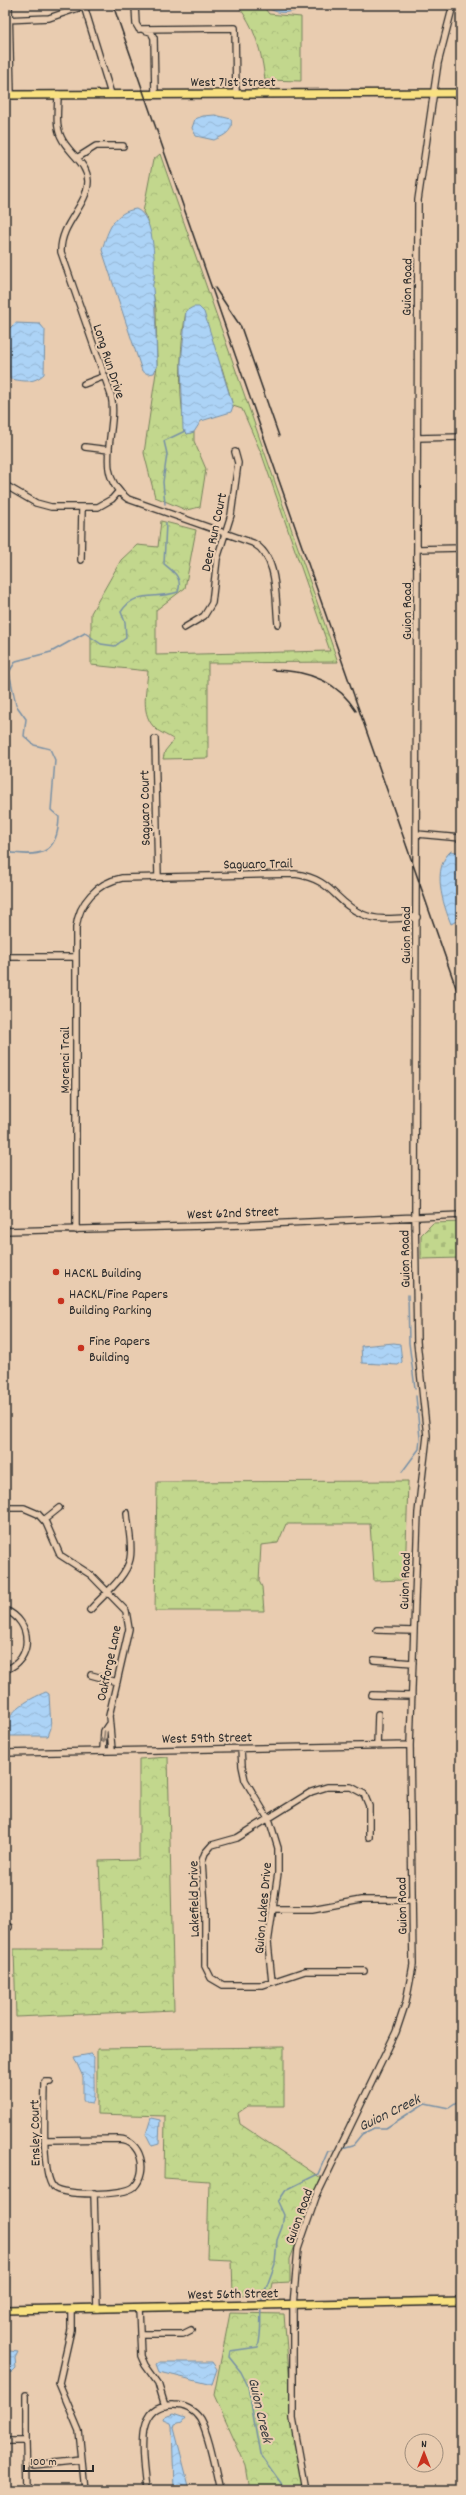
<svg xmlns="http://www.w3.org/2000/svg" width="466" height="2495" viewBox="0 0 466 2495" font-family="Dekko,sans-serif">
	<defs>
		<pattern id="forest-crowns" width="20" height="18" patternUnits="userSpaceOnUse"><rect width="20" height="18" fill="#c2d78d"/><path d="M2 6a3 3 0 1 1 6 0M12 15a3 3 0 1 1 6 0" fill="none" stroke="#a7b97a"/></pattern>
		<pattern id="cemetery-stones" width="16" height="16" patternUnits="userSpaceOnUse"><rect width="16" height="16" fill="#c2d78d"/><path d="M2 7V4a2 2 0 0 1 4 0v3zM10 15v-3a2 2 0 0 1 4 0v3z" fill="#a7b97a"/></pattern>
		<pattern id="water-waves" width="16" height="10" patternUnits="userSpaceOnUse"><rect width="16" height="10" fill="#acd3f6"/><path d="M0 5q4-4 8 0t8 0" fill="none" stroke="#94b5d3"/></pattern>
	</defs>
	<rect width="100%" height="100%" fill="#e9ccb0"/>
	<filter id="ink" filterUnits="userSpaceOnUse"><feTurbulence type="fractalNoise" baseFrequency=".025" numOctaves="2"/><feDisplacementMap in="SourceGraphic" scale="8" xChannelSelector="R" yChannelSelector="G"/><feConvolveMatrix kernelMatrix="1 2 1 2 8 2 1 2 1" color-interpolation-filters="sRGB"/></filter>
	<g filter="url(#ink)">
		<path fill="url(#forest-crowns)" stroke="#76815c" d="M237,5H262L269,14L301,17V81L265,80C262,53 255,26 237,5Z
			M160,154L338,662L208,663V758L163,759L165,751L174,740C168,735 157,732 153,726C140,711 147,688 148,671L91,665V613L121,560L137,545L158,547L161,521L196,530L185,588L156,610V655L330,651L262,455L242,409L233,406L222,368L186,311C180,347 177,400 187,434L194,432V441L206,469L200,507L186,510L155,497L144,453L157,366L156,309L152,287L154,277L148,221L143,212L153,160Z
			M408,1481L405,1580L374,1581L370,1524H286L278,1543L261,1545L259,1581L262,1587L264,1611H155L157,1482Z
			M168,1757L174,2010L16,2017L14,1949H103L99,1861L139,1860V1759Z
			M284,2047V2106H248L238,2113L240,2124L321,2178L290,2259V2282L272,2283L270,2294L233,2295L232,2260L207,2259L209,2181L164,2178L165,2116L97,2114V2049Z
			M230,2313L284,2314L293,2419L306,2490H250L246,2466L214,2395Z"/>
		<path fill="url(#cemetery-stones)" stroke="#76815c" d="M461,1222V1258L421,1259V1235L433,1223Z"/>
		<path fill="url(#water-waves)" stroke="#7890a5" d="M265,5H296L294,11C283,14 273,13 265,5Z
			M215,115L231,119C234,132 223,136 214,140L196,136L192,128L195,119L203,116Z
			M136,209C154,216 155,259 154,277C154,281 152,285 153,289C156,315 156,340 157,366L154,373L148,374L142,371L102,250C108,230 114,212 136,209Z
			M193,307H199L204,312L233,406L231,412L201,421L194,432L187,434L183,430L181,363L186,311Z
			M15,323L40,324L45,330L44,374C33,384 24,381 10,379L8,330Z
			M451,851L461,853V904L455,922L451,924C443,904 431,868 451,851Z
			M394,1343L400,1344L402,1362L398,1365L362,1363L361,1346Z
			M46,1692L49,1694L51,1728L48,1736H6C1,1713 29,1699 46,1692Z
			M91,2054L94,2057C93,2068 96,2098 92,2104L85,2103L83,2100V2077L74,2057Z
			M151,2118L160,2120L159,2144L152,2146L146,2134Z
			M10,2351L18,2352L15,2358L16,2368L12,2372L5,2373V2352Z
			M160,2362H212L217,2369L212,2384H209L160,2372L157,2364Z
			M173,2414L185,2418L182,2422L175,2424L174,2428L190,2490H174L172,2426L171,2423L164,2420L165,2417Z"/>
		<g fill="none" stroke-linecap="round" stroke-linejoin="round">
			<path stroke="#7890a5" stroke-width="1.5" d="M165,504L163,482L167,454L164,441L185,431
				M5,852C39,857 58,856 59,817L51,810L55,760L50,749L34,745L24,736L26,719L16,705L9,672L16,661L51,652L85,633L101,644L115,646L126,638L125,622L121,612C135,589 156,600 178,592C183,578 174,572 164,564L166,523
				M408,1295L409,1343L415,1388
				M402,1472L419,1449L420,1438L416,1396
				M342,2148L353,2145L362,2134L374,2128H386L425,2103L449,2108L461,2100
				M261,2302L275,2264L277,2240L282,2227L284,2215L278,2202L286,2190L318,2174L328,2151L336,2150
				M261,2308C260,2322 262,2333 258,2347L230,2351L229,2357L241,2372L248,2386L260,2454L286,2490"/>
			<g stroke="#2b2b2b" stroke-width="8">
				<path id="minor" d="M9,5L11,95
					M135,5L136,24L139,29
					M5,20L49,18L84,6L111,94
					M139,29L235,28L236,94
					M144,30L151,32L154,38L155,94
					M58,94C58,108 55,125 61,137C68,153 87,162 88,181C88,206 60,223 61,252L111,395C119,430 91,473 128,499L253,543C279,557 275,598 278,624
					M77,158L96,146H123
					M84,384L105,376
					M417,438L461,437
					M85,447L109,450
					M5,485L36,503L51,507H98L112,499L119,491
					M418,549L461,548
					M81,560L82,508
					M184,628L204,616L212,603L217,559L231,515L238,463L235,452
					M155,739L158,877
					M417,834L461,838
					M5,957H76
					M76,1230V928C79,902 97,883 122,878L295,874C333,879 334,902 362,914C379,922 399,918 417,917
					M5,1231L244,1225L461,1215
					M5,1508H24L38,1514L46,1523L60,1555L91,1575L126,1611L129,1629L109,1716L112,1750
					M44,1520L59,1508
					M5,1610C33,1621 34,1660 5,1670
					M90,1610C102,1596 126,1578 130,1559C133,1545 128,1528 127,1513
					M377,1630L414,1631
					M374,1660L413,1663
					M91,1675L117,1682
					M372,1695L412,1696
					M377,1746L378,1714
					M241,1749L242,1766L245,1780L270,1822L278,1848V1873L268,1943L272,1982
					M103,1750L104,1731L108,1725
					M5,1753L410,1745
					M273,1909H312L361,1900H413
					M5,1927H9
					M364,1971H305L263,1985H223L211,1978L205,1966V1908L202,1861L205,1853L212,1845L237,1838L311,1792L327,1787H351L364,1794L369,1806V1837
					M46,2140L119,2139C141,2140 149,2172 134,2187C123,2196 63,2196 53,2187C41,2172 45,2104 45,2082H50
					M94,2193L97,2309
					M139,2308L141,2356L145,2365L158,2383L165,2406
					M71,2309V2330L59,2383L79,2431L85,2490
					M140,2334H183L191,2330
					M5,2441H26V2395
					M26,2441L27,2490
					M35,2465L82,2460
					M146,2490C144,2464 130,2402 174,2405C184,2405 194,2410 200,2419C210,2437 215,2470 220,2490
					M306,2490L293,2419V2305L298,2249L316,2197L396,2032L406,2002L413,1965L410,1745L418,1513L427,1436L417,1342L415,1216L418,200L438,63L453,5"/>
			</g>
			<g stroke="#2b2b2b" stroke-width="10">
				<path id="major" d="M5,95L461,93
					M5,2310L461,2301"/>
			</g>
			<use href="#minor" stroke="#e9ccb0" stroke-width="5.5"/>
			<use href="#major" stroke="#f9e181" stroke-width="7"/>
			<path stroke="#2b2b2b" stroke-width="1.5" d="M113,5L461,1002
				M215,288L241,327L279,436
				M272,670C307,670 337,680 356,711
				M457,1478H461"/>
		</g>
		<defs><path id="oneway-shaft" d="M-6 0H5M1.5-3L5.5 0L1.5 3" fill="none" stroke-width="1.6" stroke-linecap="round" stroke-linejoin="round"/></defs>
		<use stroke="#8a7c6e" href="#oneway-shaft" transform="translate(104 1737) rotate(95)"/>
	</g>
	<g fill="#c8321e" stroke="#e9ccb0" stroke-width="1.5">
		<circle cx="56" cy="1272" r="4"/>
		<circle cx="61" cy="1301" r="4"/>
		<circle cx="81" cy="1348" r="4"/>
	</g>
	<g text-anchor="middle" stroke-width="4" stroke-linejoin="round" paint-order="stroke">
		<g font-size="14" fill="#2b2b2b" stroke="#e9ccb0">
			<text x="233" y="86">West 71st Street</text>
			<text transform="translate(406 287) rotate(-89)" y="5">Guion Road</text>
			<text transform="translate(110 361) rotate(72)" y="5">Long Run Drive</text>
			<text transform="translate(213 532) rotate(-78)" y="5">Deer Run Court</text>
			<text transform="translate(406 611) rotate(-90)" y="5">Guion Road</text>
			<text transform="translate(144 808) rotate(-91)" y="5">Saguaro Court</text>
			<text transform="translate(258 863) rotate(-1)" y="5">Saguaro Trail</text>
			<text transform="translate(405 935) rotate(-90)" y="5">Guion Road</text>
			<text transform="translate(64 1060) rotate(-90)" y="5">Morenci Trail</text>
			<text transform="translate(233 1212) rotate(-2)" y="5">West 62nd Street</text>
			<text transform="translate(404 1259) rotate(-91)" y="5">Guion Road</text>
			<text transform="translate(404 1581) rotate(-88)" y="5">Guion Road</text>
			<text transform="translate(108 1663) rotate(-78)" y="5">Oakforge Lane</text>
			<text transform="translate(207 1737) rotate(-1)" y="5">West 59th Street</text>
			<text transform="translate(193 1899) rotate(-91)" y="5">Lakefield Drive</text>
			<text transform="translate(401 1906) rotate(-91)" y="5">Guion Road</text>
			<text transform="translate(262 1908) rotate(-85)" y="5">Guion Lakes Drive</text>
			<text transform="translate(34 2133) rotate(-91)" y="5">Ensley Court</text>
			<text transform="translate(298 2216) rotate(-70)" y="5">Guion Road</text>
			<text transform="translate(233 2293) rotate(-1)" y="5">West 56th Street</text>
		</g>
		<g font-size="14" fill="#2b2b2b" stroke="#e9ccb0" text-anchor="start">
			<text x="64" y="1277">HACKL Building</text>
			<text x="69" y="1298">HACKL/Fine Papers<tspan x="69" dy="16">Building Parking</tspan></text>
			<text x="89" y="1345">Fine Papers<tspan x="89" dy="16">Building</tspan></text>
		</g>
		<g font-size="15" font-style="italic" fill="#383c3f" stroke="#e9ccb0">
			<text transform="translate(389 2112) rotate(-26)" y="5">Guion Creek</text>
			<text transform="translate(261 2410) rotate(77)" y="5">Guion Creek</text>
		</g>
	</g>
	<rect width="466" height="2495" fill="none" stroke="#e9ccb0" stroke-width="20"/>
	<rect x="10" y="10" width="446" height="2475" fill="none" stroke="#2b2b2b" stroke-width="1.5" filter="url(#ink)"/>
	<g transform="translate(424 2453)"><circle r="19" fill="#e9ccb0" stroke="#9d8c7b"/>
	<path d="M0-3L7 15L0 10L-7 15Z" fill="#c8321e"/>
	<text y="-6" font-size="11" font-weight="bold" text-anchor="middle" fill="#2b2b2b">N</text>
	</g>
	<path d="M24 2465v6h69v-6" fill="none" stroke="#2b2b2b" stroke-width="2"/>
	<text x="30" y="2465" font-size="12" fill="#2b2b2b" stroke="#e9ccb0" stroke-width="3" paint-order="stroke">100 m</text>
</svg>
